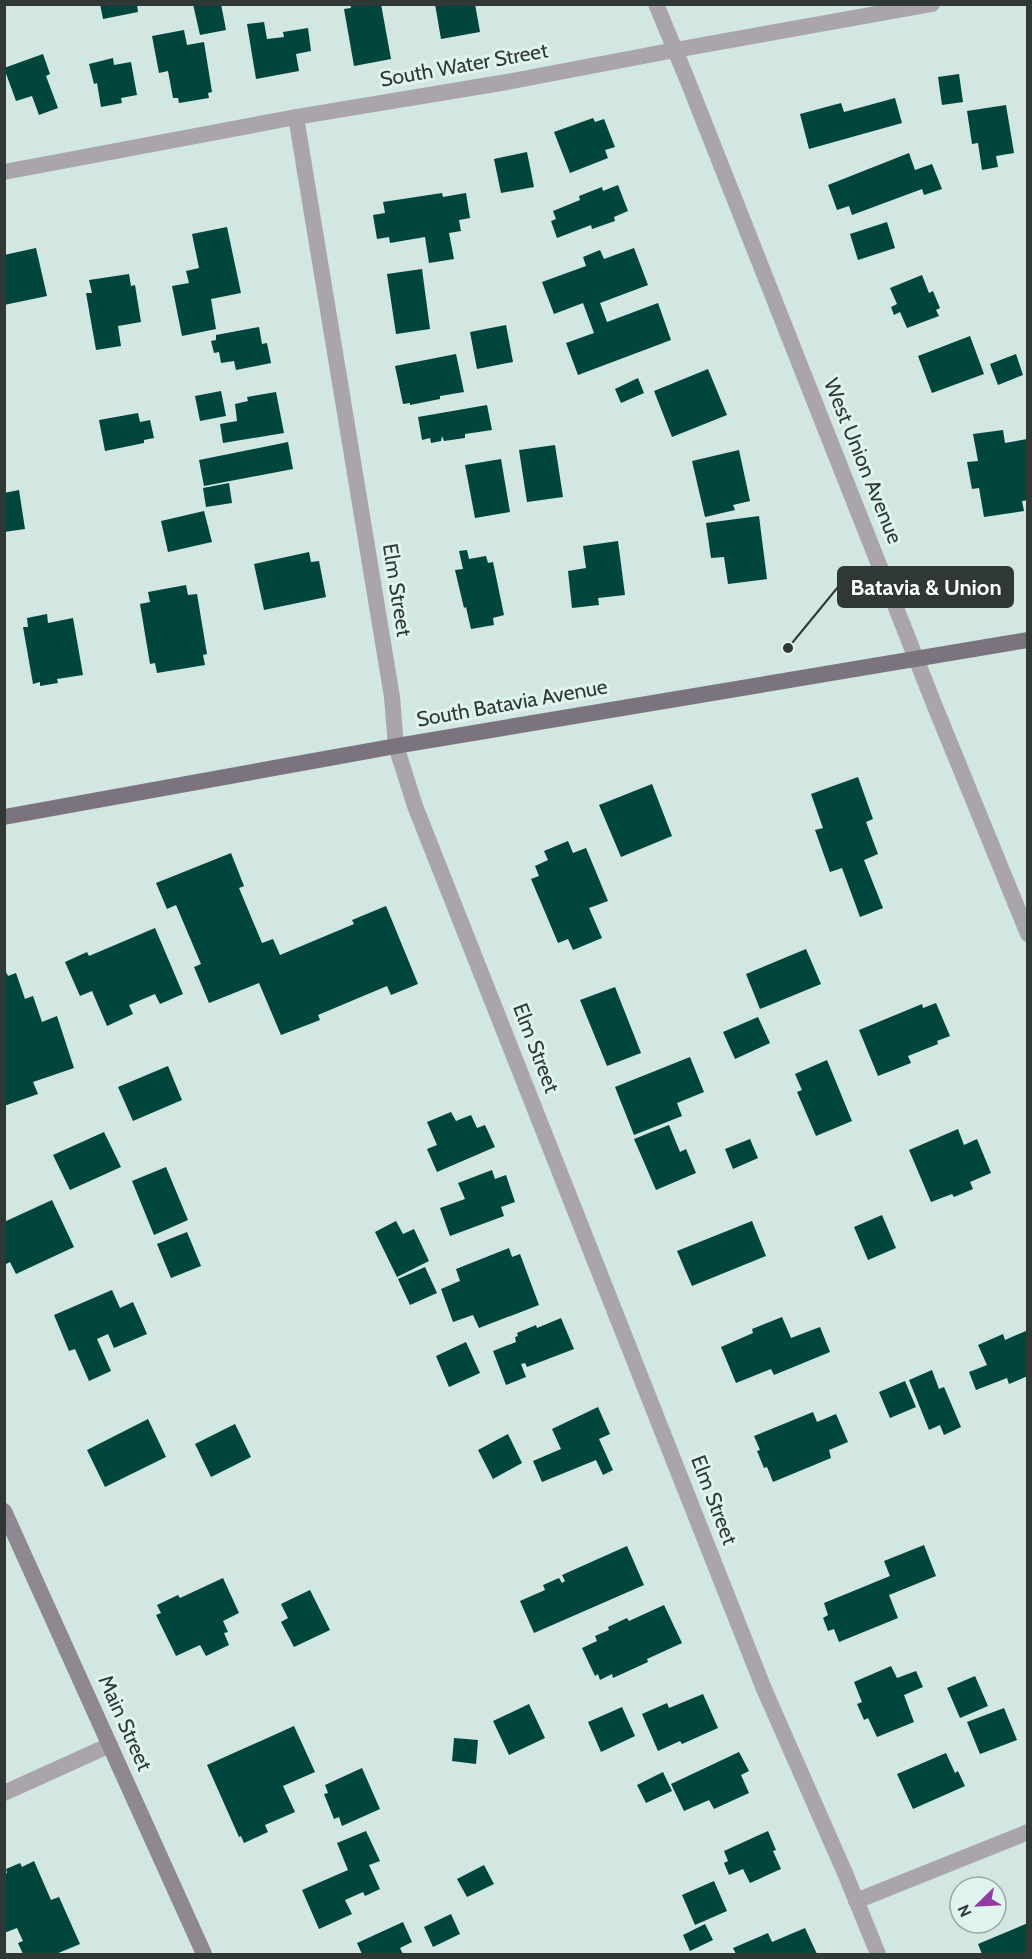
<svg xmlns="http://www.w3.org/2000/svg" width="1032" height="1959" viewBox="0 0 1032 1959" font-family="Cabin,sans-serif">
	<rect width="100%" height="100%" fill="#d2e6e2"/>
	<path fill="#00463d" d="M100,4H137L138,12L103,19Z
		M193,4H221L226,30L200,35Z
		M350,4H381L391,59L354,66L344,9L351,8Z
		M435,4H475L480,32L441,39Z
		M264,22L267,39L284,37L283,32L308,28L311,51L296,54L299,71L256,79L247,24Z
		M184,30L187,45L204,42L212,92L208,93L209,98L179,103L178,98H173L168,71L159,73L152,36Z
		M43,54L50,74L46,76L58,108L39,115L32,96L16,101L4,68Z
		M113,58L114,65L131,62L137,95L121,98L122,103L101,107L97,83L94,84L89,64Z
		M959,74L963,102L942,105L938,77Z
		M895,98L902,123L809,149L800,114L841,103L844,112Z
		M1006,105L1014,153L996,156L998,167L982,170L978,143L972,144L967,111Z
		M593,118L595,122L604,119L615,147L605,150L608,158L570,173L554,132Z
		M527,152L534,187L501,193L494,159Z
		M909,153L915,170L932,164L942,189L924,195L922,189L852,215L849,206L837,210L828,185Z
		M618,185L628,211L614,217L615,221L592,229L591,225L557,238L551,221L556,219L553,211L580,200L579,196L602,187L603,191Z
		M442,193L443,197L466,193L470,218L459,220L461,231L449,233L454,259L429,263L425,237L390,243L389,237L377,239L373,215L385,213L383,202Z
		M887,222L895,248L858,260L850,234Z
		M227,227L241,293L211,299L216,329L182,336L172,286L189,283L186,271L199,268L192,234Z
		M36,248L47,296L4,305V255Z
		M634,248L648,285L600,303L607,322L658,303L671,340L578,375L566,343L594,333L583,303L554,314L542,282L586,266L583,257L600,250L604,259Z
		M422,269L430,329L396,334L387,274Z
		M129,274L131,286L135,285L141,322L118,326L121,346L96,350L86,293H92L89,280Z
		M922,275L929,293L933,291L940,308L936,310L939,316L907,328L900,312L894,315L891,307L897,304L890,288Z
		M506,325L513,362L477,369L470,332Z
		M259,327L262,344L267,343L271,363L236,370L234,361L221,363L219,352L214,353L211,341L216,340V335Z
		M970,336L984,374L932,393L918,356Z
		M456,354L464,392L440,396V399L410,405V403L403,404L395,366Z
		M1016,354L1023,375L998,385L990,364Z
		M708,369L727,415L672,437L654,391Z
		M638,378L644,393L621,403L615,389Z
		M221,391L226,416L200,421L195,396Z
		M276,392L284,433L223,443L220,424L237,421L235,404L248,401L247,397Z
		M487,405L492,430L465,434V438L444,441L442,436L441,441L431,443L430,438L422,440L418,417Z
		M138,413L140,422L150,420L154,438L144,440V443L105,451L99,420Z
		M1003,430L1005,443L1027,439L1028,500L1022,501L1024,511L984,517L979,488L972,489L967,462L978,461L973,434Z
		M288,442L293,469L204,486L199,460Z
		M555,445L563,497L527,502L519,450Z
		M739,450L750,501L733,505L735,510L705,517L692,461Z
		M501,459L510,512L475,518L465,465Z
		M229,483L232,503L206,507L203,488Z
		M19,490L25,529L4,532V493Z
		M204,511L212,542L168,552L161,521Z
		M759,516L767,579L728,584L724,557L711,558L706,523Z
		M618,541L625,595L598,598L599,605L572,608L568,571L586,568L583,546Z
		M467,550L469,559L486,556L488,563L493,562L504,615L493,618L494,625L471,629L466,607L464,608L455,570L463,569L459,551Z
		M309,552L311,562L319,561L326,597L264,610L254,564Z
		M186,585L188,595L197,594L207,654L203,655L205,665L157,673L155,663L150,664L140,604L150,602L148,592Z
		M47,614L48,623L73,618L83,675L57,679L58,683L40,686V682L33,684L23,627H28L27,618Z
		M858,777L873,819L866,822L878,854L864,860L883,908L860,917L842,868L830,872L815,830L823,828L811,794Z
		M652,784L672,836L621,857L599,805Z
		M568,841L573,853L586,848L608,901L589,908L602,938L573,950L568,939L558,943L531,879L539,876L535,866L548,860L544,851Z
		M231,853L244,886L239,888L262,943L273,939L280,955L354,924L352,920L386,906L418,984L391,995L387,986L318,1015L320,1020L281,1035L259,983L209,1003L194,967L201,964L176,905L167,909L156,883Z
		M155,928L183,994L160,1004L155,994L129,1005L133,1014L107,1026L92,991L80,996L65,962L87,952L89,956Z
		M806,949L821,984L760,1009L746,974Z
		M4,968L8,976L16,973L25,999L33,996L42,1022L57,1016L74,1068L33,1082L38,1094L4,1106Z
		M615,987L641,1053L607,1066L580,1000Z
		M936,1003L950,1036L937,1041L938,1044L908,1056L911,1063L878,1076L859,1030L922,1004L923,1008Z
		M758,1017L770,1043L735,1059L723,1032Z
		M690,1057L704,1092L677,1103L682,1116L634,1135L615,1087Z
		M827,1060L852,1121L816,1136L797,1092L802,1090L795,1074Z
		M168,1066L182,1100L133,1121L118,1087Z
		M451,1112L456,1121L471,1115L477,1128L485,1125L495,1147L437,1172L427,1149L437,1145L427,1122Z
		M669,1125L680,1152L686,1149L696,1173L656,1190L634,1139Z
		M958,1129L964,1145L977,1139L991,1173L970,1182L973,1189L954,1197L952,1194L931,1202L909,1150Z
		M104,1132L121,1167L70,1190L53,1155Z
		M750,1139L758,1158L733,1169L725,1149Z
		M166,1167L188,1220L154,1235L132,1181Z
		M492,1170L495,1179L506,1175L515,1202L501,1207L504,1216L450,1236L440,1208L465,1199L458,1183Z
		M52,1200L74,1247L16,1274L10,1262L4,1265V1222Z
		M882,1215L896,1248L868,1260L854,1227Z
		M396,1221L403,1234L414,1229L429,1261L397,1277L375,1232Z
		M752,1221L766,1256L692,1286L677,1251Z
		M187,1232L201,1266L171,1278L157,1244Z
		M509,1248L512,1257L520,1254L539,1305L479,1328L473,1315L453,1322L441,1289L460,1281L456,1269Z
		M425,1267L437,1293L410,1305L398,1279Z
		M112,1290L120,1308L133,1302L147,1334L114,1348L108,1334L97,1339L111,1371L89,1381L75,1349L69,1351L54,1315Z
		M782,1317L791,1338L820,1327L830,1352L774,1375L771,1369L736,1383L721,1347L753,1333L752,1329Z
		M561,1318L574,1349L527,1367L525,1363L521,1364L526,1377L506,1385L493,1351L516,1342L515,1337L518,1336L517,1333L536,1325L537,1328Z
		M1028,1330V1376L1009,1384L1007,1378L976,1390L969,1372L987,1365L978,1345L1003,1334L1005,1340Z
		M466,1342L480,1373L449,1387L436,1356Z
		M932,1370L939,1389L944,1387L961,1427L944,1435L940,1425L929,1430L909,1380Z
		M905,1381L916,1407L890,1418L879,1392Z
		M598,1407L610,1434L599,1439L613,1470L603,1475L596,1460L542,1482L533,1461L561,1449L552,1429Z
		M813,1412L817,1422L836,1414L848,1442L829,1450L831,1458L773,1482L767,1467L764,1468L757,1451L760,1450L754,1436Z
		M148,1419L166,1457L105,1487L87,1450Z
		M235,1424L251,1457L211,1477L195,1444Z
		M508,1434L522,1463L493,1479L478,1450Z
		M924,1545L936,1576L889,1595L898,1618L839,1642L834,1629L828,1631L823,1618L828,1615L824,1603L890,1576L884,1561Z
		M627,1546L644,1585L534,1633L520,1601L545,1590L543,1585L559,1578L562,1583L565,1581L562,1575Z
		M223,1578L239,1613L223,1621L228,1632L224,1633L229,1645L206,1656L200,1645L176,1656L156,1615L161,1613L157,1605L178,1595L180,1598Z
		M310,1590L330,1630L294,1647L281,1622L288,1618L281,1604Z
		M664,1605L682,1643L647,1659L648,1662L613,1678L612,1674L600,1680L598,1674L595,1676L582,1648L597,1641L595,1636L609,1630L608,1627L627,1618L629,1621Z
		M891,1666L897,1678L916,1671L923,1687L904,1695L914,1722L877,1737L868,1718L864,1720L857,1704L862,1702L854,1682Z
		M975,1676L988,1706L960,1718L947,1688Z
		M703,1694L718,1728L682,1744L680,1741L658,1751L642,1714L667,1703L669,1708Z
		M529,1704L545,1738L509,1755L493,1721Z
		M622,1707L635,1736L601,1752L588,1722Z
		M1004,1708L1017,1740L980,1754L967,1722Z
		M294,1726L315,1772L283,1786L295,1812L265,1825L268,1832L244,1843L241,1836L239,1837L207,1765Z
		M454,1738L478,1740L476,1764L452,1761Z
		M739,1752L749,1771L741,1775L749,1793L714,1809L709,1800L684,1811L671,1784Z
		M946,1753L955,1773L958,1771L965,1786L913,1809L897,1774Z
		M362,1768L380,1809L342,1826L339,1817L334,1819L324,1794L328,1793L325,1785Z
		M663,1772L672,1791L646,1803L637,1785Z
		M366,1831L380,1861L369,1865L380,1889L365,1896L363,1892L345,1900L352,1914L319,1929L302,1890L348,1870L337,1843Z
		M768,1831L776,1850L773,1851L781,1869L750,1883L743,1869L729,1875L724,1863L728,1861L724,1851Z
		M34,1861L51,1900L59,1897L80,1944L56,1954H23L18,1943L23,1941L17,1928L4,1933V1874L7,1873L6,1869L20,1863L22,1867Z
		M484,1865L494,1884L467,1897L457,1879Z
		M714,1881L727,1911L695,1925L682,1895Z
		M451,1914L460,1934L433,1947L424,1927Z
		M403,1922L412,1942L400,1948L403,1954H362L357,1943Z
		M1028,1923V1954H982L978,1944Z
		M705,1924L713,1940L690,1951L683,1935Z
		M805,1928L817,1954H736L733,1948L768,1933L772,1942Z"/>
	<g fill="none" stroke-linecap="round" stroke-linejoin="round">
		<path stroke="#aaa5ab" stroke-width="16" d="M656,4L687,79L936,709L1028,934
			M296,117L392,697L396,746L415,806L764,1689L845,1873L878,1954
			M4,172L296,117L507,82L675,50L932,4
			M4,1793L110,1745
			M856,1901L1028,1832"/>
		<path stroke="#8f8890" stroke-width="16" d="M4,1511L204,1954"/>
		<path stroke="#7b737d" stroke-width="16" d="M4,817L396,746L1028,640"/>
	</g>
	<g text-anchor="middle" stroke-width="6" stroke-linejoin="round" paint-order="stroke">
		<g font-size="21" fill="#303836" stroke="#dff3ef">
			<text transform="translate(464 65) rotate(-10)" y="7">South Water Street</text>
			<text transform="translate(863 461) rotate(68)" y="7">West Union Avenue</text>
			<text transform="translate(397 590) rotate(81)" y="7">Elm Street</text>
			<text transform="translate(512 703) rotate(-10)" y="7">South Batavia Avenue</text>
			<text transform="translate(536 1048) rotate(69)" y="7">Elm Street</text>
			<text transform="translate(714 1500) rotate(69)" y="7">Elm Street</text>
			<text transform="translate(125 1723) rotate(66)" y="7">Main Street</text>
		</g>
	</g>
	<path fill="none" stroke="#303836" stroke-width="2" d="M788 648L838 587"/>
	<circle fill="#303836" stroke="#dff3ef" stroke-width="2" cx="788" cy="648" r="6"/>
	<rect fill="#303836" stroke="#303836" stroke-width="2" x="838" y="567" width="175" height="40" rx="6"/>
	<g font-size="22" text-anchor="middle" font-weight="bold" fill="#fff">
		<text x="926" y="595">Batavia &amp; Union</text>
	</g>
	<rect width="1032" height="1959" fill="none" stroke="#303836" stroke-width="12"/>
	<g transform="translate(978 1905) rotate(246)"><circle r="28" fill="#dff3ef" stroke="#99a8a5" stroke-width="1.5"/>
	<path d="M0-4.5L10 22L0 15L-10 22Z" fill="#923aa6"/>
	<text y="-9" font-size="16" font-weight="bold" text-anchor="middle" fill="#303836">N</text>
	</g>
</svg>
